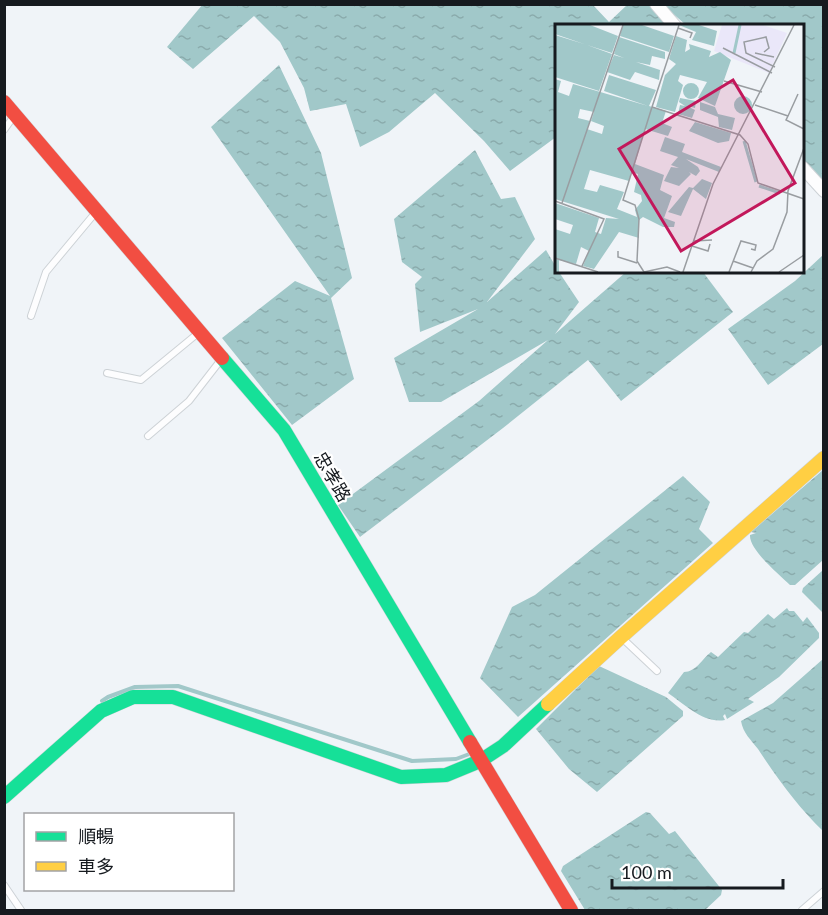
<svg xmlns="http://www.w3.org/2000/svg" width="828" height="915" viewBox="0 0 828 915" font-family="Lato,'Noto Sans TC',sans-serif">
	<defs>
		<pattern id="water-ripples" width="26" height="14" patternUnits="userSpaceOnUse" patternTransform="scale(1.5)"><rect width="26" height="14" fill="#a1c8c9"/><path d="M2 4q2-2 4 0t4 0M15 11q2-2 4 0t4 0" fill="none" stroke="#8aabac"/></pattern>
	</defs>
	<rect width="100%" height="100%" fill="#f0f4f8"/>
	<path fill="url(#water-ripples)" d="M203,4H592L609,22L627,5L656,4L670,25L556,26V137L510,171L484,141L435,93L389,132L360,147L346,104L310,111L304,88L280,42L254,16L193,69L167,47Z
		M663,5H823V190L803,167L802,26L686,25Z
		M279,65L321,153L352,278L331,298L354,379L292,425L222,338L295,281L330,296L211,127Z
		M475,150L501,199L515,197L535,239L487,302L546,250L556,267V272H559L579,302L555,334L626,272H703L733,312L621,401L588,360L503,428L360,537L338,505L479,401L548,340L441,402H409L394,358L478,309L420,332L415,284L422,277L402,262L394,219Z
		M823,255V344L768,385L728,329L795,281Z
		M823,470V560L795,585H790C779,574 749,550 750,535L756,533L751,532Z
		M683,476L710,502L699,529L713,543L518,717L480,678L512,607L535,595Z
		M823,570V613L802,592L803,588Z
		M787,608L789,611H794L803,622L807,617L819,633V638L779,677L748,699L754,702L727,719L725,714L723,716L725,720C704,724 684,704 668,693L684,672C696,672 702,659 711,652L718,657L744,632L748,633L768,614L774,619Z
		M823,659V831C798,807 777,778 758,749C751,740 743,733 741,721L773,703Z
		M599,666L666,697L683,711V716L597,792L569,769L536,729Z
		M646,812L650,813L669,834L675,831L722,890L721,895L705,910H585L561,871L563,866Z"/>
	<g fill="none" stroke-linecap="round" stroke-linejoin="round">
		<path stroke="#a1c8c9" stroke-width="4" d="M102,701L108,697L135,687L178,686L412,761L456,759L472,753"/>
		<g stroke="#cdd2d6" stroke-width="8">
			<path id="lane" d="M4,130L14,116
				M31,316L46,272L96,212
				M107,373L141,380L197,334
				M148,436L189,401L220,361
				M622,638L657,671
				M4,885L21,910
				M802,910L824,891"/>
		</g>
		<g stroke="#cdd2d6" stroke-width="14">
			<path id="street" d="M656,4L675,26
				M802,167L824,191"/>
		</g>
		<g stroke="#cdd2d6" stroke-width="15">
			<path id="fast" d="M222,358L284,430L470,742
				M4,797L101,711L133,697H173L401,777L446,775L480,761L503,746L548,704"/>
		</g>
		<g stroke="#cdd2d6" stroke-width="15">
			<path id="slow" d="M548,704L621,637L824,458"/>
		</g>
		<g stroke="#cdd2d6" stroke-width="15">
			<path id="jam" d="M4,102L222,358
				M470,742L571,910"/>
		</g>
		<use href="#lane" stroke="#fdfdfe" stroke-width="6"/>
		<use href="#street" stroke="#fdfdfe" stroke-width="12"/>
		<use href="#fast" stroke="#16e098" stroke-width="14"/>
		<use href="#slow" stroke="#ffcf43" stroke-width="14"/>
		<use href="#jam" stroke="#f24e42" stroke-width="14"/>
	</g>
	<g text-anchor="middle" stroke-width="4.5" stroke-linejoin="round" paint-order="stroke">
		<g font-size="18" fill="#161a1f" stroke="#fff">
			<text transform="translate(332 477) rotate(60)" y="6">忠孝路</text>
		</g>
	</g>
	<g transform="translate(555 24)">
		<rect width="249" height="249" fill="#f0f4f8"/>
		<path d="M167,1H208L232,9L214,49L159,27Z" fill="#eae7f9"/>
		<path d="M0,1H35L63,12L57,29L32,21L57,30L44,67L0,53V11L29,20L0,10ZM68,1H87L119,12L114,28L65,12ZM124,1H144L162,7L159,22L137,16L141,8ZM121,12L132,16L130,28L135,25L134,20L156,27L154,33L165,28L176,36L160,82L143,74L152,58L125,51L123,57L128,61L120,88L101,83L110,51L121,40L114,35ZM64,13L110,28V35L97,32L95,41L81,38L105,46L104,56L80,48L75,56L52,48L59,31L69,34L59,30ZM54,51L101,66L94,82L111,87L107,99L117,103L113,112L90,105L80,140L109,151L105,166L117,172L109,194L120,198L119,203H108L88,193L84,196V214L64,208L39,245L28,242L34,227L26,223L21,240L4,236V248H0V205L15,210L18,201L0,195V179L44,194L40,208L46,210L51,194L64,195L0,175V55L6,57L3,68L14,72L18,60L93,82L49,67ZM25,85L39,88L36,97L49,102L47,110L32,105L35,97L23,94ZM35,146L74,157L76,148L83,150L79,168L86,171L87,177L80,186L82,193L62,185L69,168L45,161L42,168L29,165ZM128 67a8 8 0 1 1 16 0a8 8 0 1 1-16 0ZM179 81a9 9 0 1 1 18 0a9 9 0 1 1-18 0ZM125,74L141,77L140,84L132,82L140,86L137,94L123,90L125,81L130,82L124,78ZM145,78L160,83L163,90L180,94L177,106L164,103L163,93L145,86ZM140,98L176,109L174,117L163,119L134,107ZM110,113L130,120L127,128L166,143L164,148L131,135L143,143L145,147L141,152L134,148L136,150L124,162L109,157L116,143L124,144L116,141L123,133L105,127ZM147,155L157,159L151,175L138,165L126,192L113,188L134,163L138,164Z" fill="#a1c8c9" fill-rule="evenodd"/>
		<path fill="none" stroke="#a1c8c9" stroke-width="3" d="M179,29L185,1M189,117L201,158M204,162L225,169"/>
		<path fill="none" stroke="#999da1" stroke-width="1.5" d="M124,1L97,83L185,111L193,120L203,159L249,175M123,4L137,9L135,14M168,24L217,49M209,28L214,24L211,13L189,18L191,29L220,43M200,29L219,33M169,57L207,68M200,81L233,92L231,96L249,105M233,92L243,70M0,177L49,195L27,242M7,179L68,1M139,217L157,216M137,222L153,227L155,220M63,227V233L82,239M0,234L43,248M178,237L198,244M89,248L82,237L84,195L80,181L68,176L97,83M89,248L112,243L125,248M128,248L158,160L239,1M174,248L186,217L201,221L200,226L196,225M196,248L202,237L218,225L232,188L233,167L249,124M224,248L249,231"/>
		<path fill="#c2185b" fill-opacity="0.15" stroke="#c2185b" stroke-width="3" d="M178,56L240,159L126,227L64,125Z"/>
		<rect width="249" height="249" fill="none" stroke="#161a1f" stroke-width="3"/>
	</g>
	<rect width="828" height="915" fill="none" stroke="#161a1f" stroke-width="12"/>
	<rect x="24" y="813" width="210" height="78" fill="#ffffff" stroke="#a2a3a5" stroke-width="1.5"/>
	<rect x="36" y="832" width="30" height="9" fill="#16e098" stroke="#a2a3a5" stroke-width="1.5"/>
	<text x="78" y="843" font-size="18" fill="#161a1f">順暢</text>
	<rect x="36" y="862" width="30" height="9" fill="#ffcf43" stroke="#a2a3a5" stroke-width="1.5"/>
	<text x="78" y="873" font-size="18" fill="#161a1f">車多</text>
	<path d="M612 879v9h171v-9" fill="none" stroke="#161a1f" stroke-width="3"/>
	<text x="621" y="879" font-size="18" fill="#161a1f" stroke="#ffffff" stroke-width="4.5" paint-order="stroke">100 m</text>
</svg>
